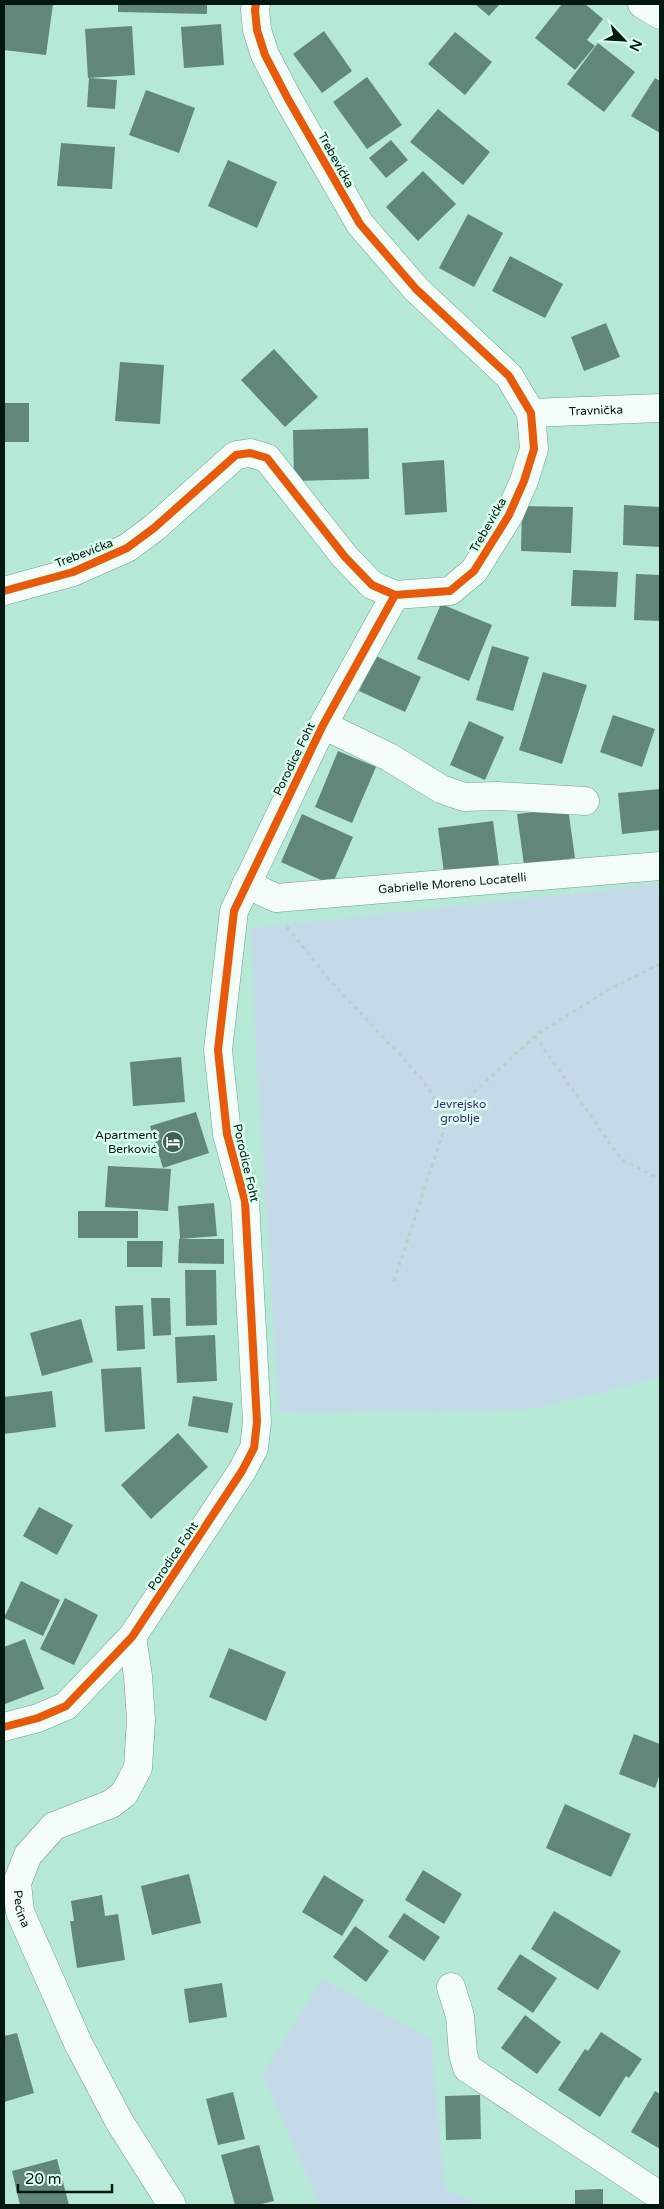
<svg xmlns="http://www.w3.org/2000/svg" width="664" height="2209" viewBox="0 0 664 2209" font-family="'Varela Round',sans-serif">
	<rect width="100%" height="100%" fill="#b5e8d5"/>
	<path fill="#c4dae8" d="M660,884V1378L528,1410L279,1413L255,1031L251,928Z
		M322,1979L431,2039L445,2189L482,2205H320L262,2075Z"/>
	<path fill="#62867a" d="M5,4H53L46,55L4,50Z
		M118,4H207V14L118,12Z
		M475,4H500L489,16Z
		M562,4H585L603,19L587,40L595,46L575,70L535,38Z
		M221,24L224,65L184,68L181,27Z
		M132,26L135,75L88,78L85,29Z
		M324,31L352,71L322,93L293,54Z
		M455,32L492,62L465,95L428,64Z
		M598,43L635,72L604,112L567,84Z
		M367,77L402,125L367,149L333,102Z
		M89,78L117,80L115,109L87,107Z
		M655,78L660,81V133L631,116Z
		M146,90L195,108L179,153L129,135Z
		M438,109L490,152L463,185L410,142Z
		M391,140L408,160L386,178L369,158Z
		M61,143L115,147L112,189L57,186Z
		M228,160L277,182L257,228L208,206Z
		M423,171L456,204L418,241L386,207Z
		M468,214L503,233L474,287L439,268Z
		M510,256L563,284L545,318L492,291Z
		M606,323L620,357L584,371L571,337Z
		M274,349L318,397L285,427L241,380Z
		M120,362L164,365L160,424L115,421Z
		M4,403H29V442H4Z
		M368,428L369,479L294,481L293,430Z
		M444,460L447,512L405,515L402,463Z
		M624,505L660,507V547L623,545Z
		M522,506L573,507L571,553L521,551Z
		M573,570L618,572L616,607L571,606Z
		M636,574L660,575V621L634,620Z
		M441,604L492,625L469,681L417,659Z
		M492,646L529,657L513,711L476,700Z
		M376,656L421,677L405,712L359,691Z
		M543,672L587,685L562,764L519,750Z
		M613,715L655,729L642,767L600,752Z
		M469,721L504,737L485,780L450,765Z
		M338,751L376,767L352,823L315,807Z
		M660,789V830L622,834L618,793Z
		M568,808L575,858L524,865L517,814Z
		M302,814L353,837L332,885L281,862Z
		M493,821L499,866L444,873L438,828Z
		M181,1057L185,1102L133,1106L130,1062Z
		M196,1112L209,1153L163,1168L150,1126Z
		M108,1166L171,1169L168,1211L105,1207Z
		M214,1203L217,1236L180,1239L178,1206Z
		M78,1211H138V1238H78Z
		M179,1239H224V1264L178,1263Z
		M127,1241H163L162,1267H127Z
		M185,1270H216L217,1325L186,1326Z
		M151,1298H170L171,1335L153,1336Z
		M143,1305L145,1349L117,1351L115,1306Z
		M81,1319L93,1362L42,1376L30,1333Z
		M215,1335L217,1381L177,1383L175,1337Z
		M141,1367L145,1429L105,1432L101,1369Z
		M52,1391L56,1427L4,1434V1397Z
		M193,1396L233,1403L228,1433L188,1426Z
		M178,1433L208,1467L151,1519L121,1485Z
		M39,1507L73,1525L57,1555L23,1536Z
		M21,1581L60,1600L43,1636L4,1618Z
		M65,1598L98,1615L74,1665L40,1649Z
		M25,1639L44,1689L5,1704L4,1647Z
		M229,1648L286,1672L266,1721L209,1697Z
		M634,1734L660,1744V1774L655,1788L619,1774Z
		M565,1804L631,1834L611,1877L546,1848Z
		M423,1870L462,1894L444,1924L405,1900Z
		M189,1874L201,1923L152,1935L141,1886Z
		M324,1875L364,1900L342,1936L302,1912Z
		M102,1895L105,1916L118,1914L125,1960L77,1968L70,1921H74L71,1901Z
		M554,1911L621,1951L598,1990L531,1949Z
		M404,1913L440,1937L424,1961L388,1937Z
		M355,1926L389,1951L366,1982L333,1957Z
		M520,1954L557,1978L533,2013L497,1989Z
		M222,1983L227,2017L189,2023L184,1989Z
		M525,2015L561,2042L537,2074L501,2048Z
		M601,2032L642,2059L629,2078L626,2076L600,2117L558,2090L585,2049L588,2051Z
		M17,2033L34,2093L4,2102V2036Z
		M655,2091L660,2094V2149L631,2132Z
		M233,2092L245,2139L218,2145L206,2099Z
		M480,2095L481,2139L446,2140L445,2096Z
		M259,2145L274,2201L257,2205H235L221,2155Z
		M57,2159L69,2205H20L12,2171Z
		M603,2189V2205H575V2190Z"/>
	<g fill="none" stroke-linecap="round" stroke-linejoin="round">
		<g stroke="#739e90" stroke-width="29">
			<g id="minor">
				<path d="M642,4L660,15"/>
				<path id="s1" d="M531,413L660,408"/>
				<path d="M4,591L73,572L127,548L154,528L236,455L250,453L267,458L345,557L372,585L395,595L450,591L474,571L509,515L524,481L534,449L531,413L509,376L416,289L360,224L288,99L265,55L257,30L255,10L256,4"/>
				<path d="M323,725L389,757L441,789L464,797L498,796L585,801"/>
				<path id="s2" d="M246,884L276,898L660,866"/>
				<path id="s3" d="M132,1637L138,1676L141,1720L138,1768L124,1794L111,1804L54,1826L28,1855L17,1883L20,1912L78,2043L119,2121L172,2205"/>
				<path d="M4,1727L38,1718L66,1706L132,1637L242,1471L254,1448L257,1422L245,1201L227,1134L218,1050L234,911L323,725L395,595"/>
				<path d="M451,1987L460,2016L463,2054L467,2068L660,2196"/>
			</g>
		</g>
		<path stroke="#bfcec9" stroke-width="3" stroke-dasharray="4 4" stroke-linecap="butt" d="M287,927L327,977L421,1078L448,1117
			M535,1036L621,1159L660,1179
			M394,1281L448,1117L535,1036L611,988L660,964"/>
		<use href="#minor" stroke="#f4fcf9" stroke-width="28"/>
		<g stroke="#dbfeef" stroke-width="11">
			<path id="cycleway" d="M4,591L73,572L127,548L154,528L236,455L250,453L267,458L345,557L372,585L395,595L450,591L474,571L509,515L524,481L534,449L531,413L509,376L416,289L360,224L288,99L265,55L257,30L255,10L256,4
				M4,1727L38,1718L66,1706L132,1637L242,1471L254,1448L257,1422L245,1201L227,1134L218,1050L234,911L323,725L395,595"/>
		</g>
		<use href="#cycleway" stroke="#e8590c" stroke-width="8"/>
	</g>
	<defs>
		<g id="hotel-disc" transform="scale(1.125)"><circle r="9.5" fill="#3f6154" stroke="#dbfeef"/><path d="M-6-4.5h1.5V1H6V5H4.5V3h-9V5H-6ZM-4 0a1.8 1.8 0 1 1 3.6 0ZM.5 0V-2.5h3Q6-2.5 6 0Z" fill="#fff"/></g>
	</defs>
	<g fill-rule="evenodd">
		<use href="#hotel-disc" x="173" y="1142"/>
	</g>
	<g text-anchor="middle" stroke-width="5" stroke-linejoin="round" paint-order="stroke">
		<g font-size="12" fill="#00180f" stroke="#dbfeef">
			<text transform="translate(336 160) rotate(61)" y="4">Trebevićka</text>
			<text dy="4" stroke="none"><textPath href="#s1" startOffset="65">Travnička</textPath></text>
			<text transform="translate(488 525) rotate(-60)" y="4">Trebevićka</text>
			<text transform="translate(84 553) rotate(-21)" y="4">Trebevićka</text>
			<text transform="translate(294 759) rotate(-64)" y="4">Porodice Foht</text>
			<text dy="4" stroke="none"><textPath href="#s2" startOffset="210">Gabrielle Moreno Locatelli</textPath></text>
			<text transform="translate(246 1163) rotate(77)" y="4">Porodice Foht</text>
			<text transform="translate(173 1556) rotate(-56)" y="4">Porodice Foht</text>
			<text dy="4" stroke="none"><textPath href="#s3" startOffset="334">Pećina</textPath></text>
		</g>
		<g font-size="12" fill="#3a2b73" stroke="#dbfeef">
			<text x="460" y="1108">Jevrejsko<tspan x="460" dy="14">groblje</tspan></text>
		</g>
		<g font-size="12" fill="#00180f" stroke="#dbfeef" text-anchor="end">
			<text x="157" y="1139">Apartment<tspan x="157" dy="14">Berković</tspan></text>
		</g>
	</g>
	<rect width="664" height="2209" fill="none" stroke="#00180f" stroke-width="10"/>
	<g transform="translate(624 40) rotate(115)" stroke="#dbfeef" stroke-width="4" paint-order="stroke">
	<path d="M0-4L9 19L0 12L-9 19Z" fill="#00180f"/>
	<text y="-8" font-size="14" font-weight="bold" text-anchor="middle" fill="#00180f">N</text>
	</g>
	<path d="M18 2184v8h94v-8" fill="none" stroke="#00180f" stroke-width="2.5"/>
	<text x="25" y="2184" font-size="15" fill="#00180f" stroke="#dbfeef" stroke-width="4" paint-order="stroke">20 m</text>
</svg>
